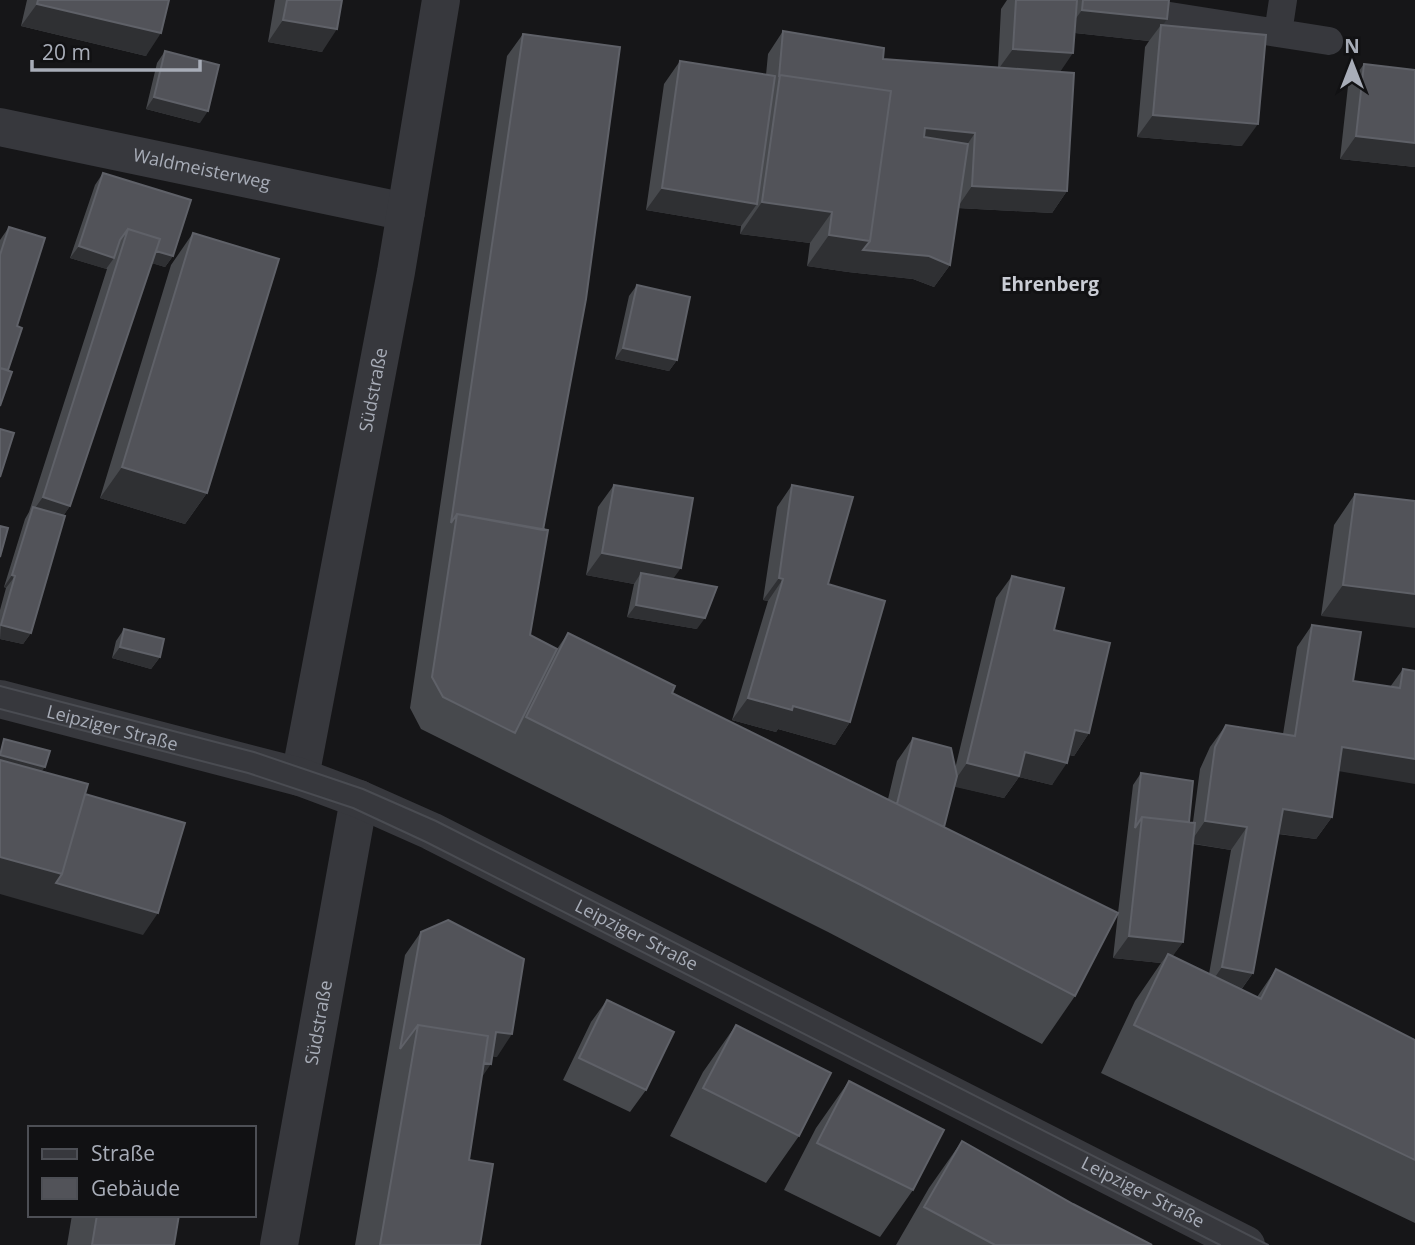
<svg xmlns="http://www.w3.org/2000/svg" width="1415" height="1245" viewBox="0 0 1415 1245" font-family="'Open Sans',sans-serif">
	<rect width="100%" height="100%" fill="#161618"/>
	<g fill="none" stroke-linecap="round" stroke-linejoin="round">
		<path stroke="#37383d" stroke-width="28" d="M1157,14L1329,41
			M1278,33L1283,0"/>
		<g stroke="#37383d" stroke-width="38">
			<path id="s1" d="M0,127L406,212"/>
			<path id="s2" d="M300,777L396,272L441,0"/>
			<path id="s3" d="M279,1245L359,799"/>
		</g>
		<path stroke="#37383d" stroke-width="38" id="s4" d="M0,699L300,777L359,799L431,831L1246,1245"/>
		<path stroke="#4a4c52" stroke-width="2" d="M0,686L254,752L363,789L436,821L1268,1245
			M0,709L248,773L353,808L426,842L1220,1245"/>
	</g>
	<path fill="#47494d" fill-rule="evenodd" d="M27,0H169L146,56L21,26Z
		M275,0H342L322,52L268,42Z
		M1007,0H1169L1163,25L1242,146L1137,137L1145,47L1149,41L1075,33L1060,72L1067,191L1052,213L958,208L950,265L934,287L913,279L848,272L807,266L810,243L740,234L741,226L646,210L664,84L680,61L766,75L768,54L783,31L883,59L998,67L1001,9Z
		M523,34L543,530L530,635L557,649L568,633L672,693L888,799L897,761L913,738L955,769L996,598L1012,576L1054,630L1089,733L1074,756L1069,755L1052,785L1019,777L1004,798L954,786L944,827L1118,913L1133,785L1141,773L1189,822H1193L1200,769L1210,747L1226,725L1283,734L1297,647L1312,625L1353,681L1390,687L1403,669L1415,671L1338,771L1332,817L1316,839L1278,834L1253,973L1241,990L1257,997L1276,969L1415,1040V1223L1101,1073L1135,1001L1161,963L1113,958L1118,913L1075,996L1042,1044L828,932L421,729L410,708L507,56ZM1193,844L1231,850L1209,974L1172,956L1183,942Z
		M165,51L200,123L146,109L157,63Z
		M1364,64L1415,70V167L1340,159L1348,86Z
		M103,173L173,256L165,267L152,263L70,506L63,516L31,633L23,644L0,639V610L6,588L4,587L25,519L29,512L107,269L70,258L95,185Z
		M9,227L17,326L0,406V240Z
		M193,233L207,493L185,524L100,498L171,265Z
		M637,285L677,360L669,371L615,359L629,296Z
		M614,485L673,578L697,629L627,617L634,584L586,575L598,507Z
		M792,485L828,584L850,722L835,745L778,729L776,732L732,720L768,601L763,600L777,507Z
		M1355,494L1415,501L1321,616L1334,525Z
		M124,629L160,657L151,669L112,658L116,641Z
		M421,932L497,1057L492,1056L481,1078L469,1160L480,1245H355L405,955Z
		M607,1000L646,1090L630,1112L563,1080L591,1022Z
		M736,1025L799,1136L766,1183L670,1136L703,1072Z
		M849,1081L913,1190L880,1237L784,1190L816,1128Z
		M962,1141L1073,1204L1152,1245H896L929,1188Z
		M72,1215H179L174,1245H67Z"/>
	<path fill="#2f3033" d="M37,4L161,33L146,56L21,26Z
		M1082,10L1167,19L1160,29L1161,25L1149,41L1066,32Z
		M283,20L337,29L322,52L268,42Z
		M1013,49L1073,53L1058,75L997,71Z
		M154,97L208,111L200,123L146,109Z
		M1153,115L1258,124L1242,146L1137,137Z
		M925,128L975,133L960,155L910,150Z
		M1356,136L1415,143V167L1340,159Z
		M972,186L1067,191L1052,213L957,208Z
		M662,188L757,204L741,226L646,210Z
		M762,202L832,212L810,243L740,234Z
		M829,235L870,241L929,256L950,265L934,287L913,279L848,272L807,266Z
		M124,241L173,256L165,267L120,254Z
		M79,246L114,258L106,269L70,258Z
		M623,348L677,360L669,371L615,359Z
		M122,467L207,493L185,524L100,498Z
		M43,497L70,506L55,528L30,515Z
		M602,553L681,568L665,590L641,573L634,584L586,575Z
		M12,575L15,576L6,588L4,587Z
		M779,578L783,579L768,601L763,600Z
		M1343,585L1415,594V628L1321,616Z
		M636,605L705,618L697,629L627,617Z
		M1,625L31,633L23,644L0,639Z
		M120,647L160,657L151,669L112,658Z
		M748,698L793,706L850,722L835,745L778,729L776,732L732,720Z
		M1075,730L1089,733L1074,756L1059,752Z
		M1342,747L1415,759V784L1326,769Z
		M1025,752L1067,763L1052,785L1019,777L1004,798L951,786L967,763Z
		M0,755L45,767L37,778L0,769Z
		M1283,809L1332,817L1316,839L1267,832Z
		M1205,821L1247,827L1231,850L1190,843Z
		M0,857L62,874L158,913L143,935L0,894Z
		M1129,936L1183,942L1167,964L1168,954L1161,963L1113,958Z
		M1222,967L1253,973L1237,995L1207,989Z
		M496,1032L512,1034L497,1057L481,1054Z
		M413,1052L491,1064L475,1087Z"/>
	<path fill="#525359" stroke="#5f6168" stroke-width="2" d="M38,0H169L161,33L37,4Z
		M287,0H342L337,29L283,20Z
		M1016,0H1077L1073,53L1013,49Z
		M1083,0H1169L1167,19L1082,10Z
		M1161,25L1266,35L1258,124L1153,115Z
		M783,31L884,48L883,59L1074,73L1067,191L972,186L975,133L925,128L924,137L968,144L950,265L929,256L863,250L870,241L891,91L780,75L779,77Z
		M523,34L620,47L586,299L543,530L457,514L451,523Z
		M165,51L219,65L208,111L154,97Z
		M680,61L775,76L757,204L662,188Z
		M1364,64L1415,70V143L1356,136Z
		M780,75L891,91L870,241L829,235L832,212L762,202Z
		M103,173L191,200L173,256L156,251L160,239L128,229L120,240L114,258L79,246Z
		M9,227L45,238L17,326L22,328L8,370L0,368V255Z
		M128,229L160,239L70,506L43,497Z
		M193,233L279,259L207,493L122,467Z
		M637,285L690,297L677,360L623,348Z
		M0,368L12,372L0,406Z
		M0,429L14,433L0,477Z
		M614,485L693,498L681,568L602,553Z
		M792,485L853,497L828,584L885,601L850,722L793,706L792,710L748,698L783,579L779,578Z
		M1355,494L1415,501V594L1343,585Z
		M33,507L65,516L31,633L1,625L15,576L12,575Z
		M457,514L548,530L530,635L557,649L515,733L443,697L432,677Z
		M0,526L8,528L0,557Z
		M641,573L717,587L705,618L636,605Z
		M1012,576L1064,588L1054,630L1110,643L1089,733L1075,730L1067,763L1025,752L1019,776L967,763Z
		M1312,625L1361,632L1353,681L1400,688L1403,669L1415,671V759L1342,747L1332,817L1283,809L1253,973L1222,967L1247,827L1205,821L1215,747L1226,725L1295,736Z
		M124,629L164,639L160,657L120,647Z
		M568,633L675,686L672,693L1118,913L1075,996L861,885L526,717Z
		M913,738L951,748L957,776L944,827L897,804Z
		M4,739L50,751L45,767L0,755Z
		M0,760L88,784L62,874L0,857Z
		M1141,773L1193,781L1189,822L1142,817L1135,828Z
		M85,794L185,823L158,913L56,883L62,874Z
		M1142,817L1195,823L1183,942L1129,936Z
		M448,920L524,959L512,1034L496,1032L491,1064L484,1063L488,1036L418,1025L400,1049L421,932Z
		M1168,954L1261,999L1276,969L1415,1040V1160L1134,1025Z
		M607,1000L674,1032L646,1090L579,1058Z
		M418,1025L488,1036L469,1160L493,1164L480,1245H380Z
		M736,1025L831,1073L799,1136L703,1088Z
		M849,1081L944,1130L913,1190L817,1143Z
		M962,1141L1073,1204L1152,1245H995L924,1207Z
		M97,1215H179L174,1245H92Z"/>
	<g text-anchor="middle" stroke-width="6" stroke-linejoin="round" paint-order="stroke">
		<g font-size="18" fill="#a8adb8" stroke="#111113">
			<text dy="6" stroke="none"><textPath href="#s1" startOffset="206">Waldmeisterweg</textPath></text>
			<text dy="6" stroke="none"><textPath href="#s2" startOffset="394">Südstraße</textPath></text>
			<text dy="6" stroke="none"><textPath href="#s4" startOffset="116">Leipziger Straße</textPath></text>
			<text dy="6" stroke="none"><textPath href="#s4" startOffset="682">Leipziger Straße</textPath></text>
			<text dy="6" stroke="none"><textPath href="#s3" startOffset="226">Südstraße</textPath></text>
			<text dy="6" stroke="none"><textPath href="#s4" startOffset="1250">Leipziger Straße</textPath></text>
		</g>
		<g font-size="19" font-weight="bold" fill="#c9ccd4" stroke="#111113">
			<text x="1050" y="291">Ehrenberg</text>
		</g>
	</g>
	<rect x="28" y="1126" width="228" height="91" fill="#111113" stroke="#4d4f55" stroke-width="2"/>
	<rect x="42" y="1149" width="35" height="10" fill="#37383d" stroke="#4d4f55" stroke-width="2"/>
	<text x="91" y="1161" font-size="21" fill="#a8adb8">Straße</text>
	<rect x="42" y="1178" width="35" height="21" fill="#525359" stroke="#4d4f55" stroke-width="2"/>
	<text x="91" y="1196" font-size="21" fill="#a8adb8">Gebäude</text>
	<g transform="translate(1352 63)" stroke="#111113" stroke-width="5" paint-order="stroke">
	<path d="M0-5L12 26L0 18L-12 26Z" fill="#a8adb8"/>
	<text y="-10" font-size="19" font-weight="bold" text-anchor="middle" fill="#a8adb8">N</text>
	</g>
	<path d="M32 60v10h168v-10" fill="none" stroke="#a8adb8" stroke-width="3.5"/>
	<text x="42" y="60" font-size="21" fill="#a8adb8" stroke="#111113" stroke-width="5" paint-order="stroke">20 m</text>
</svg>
